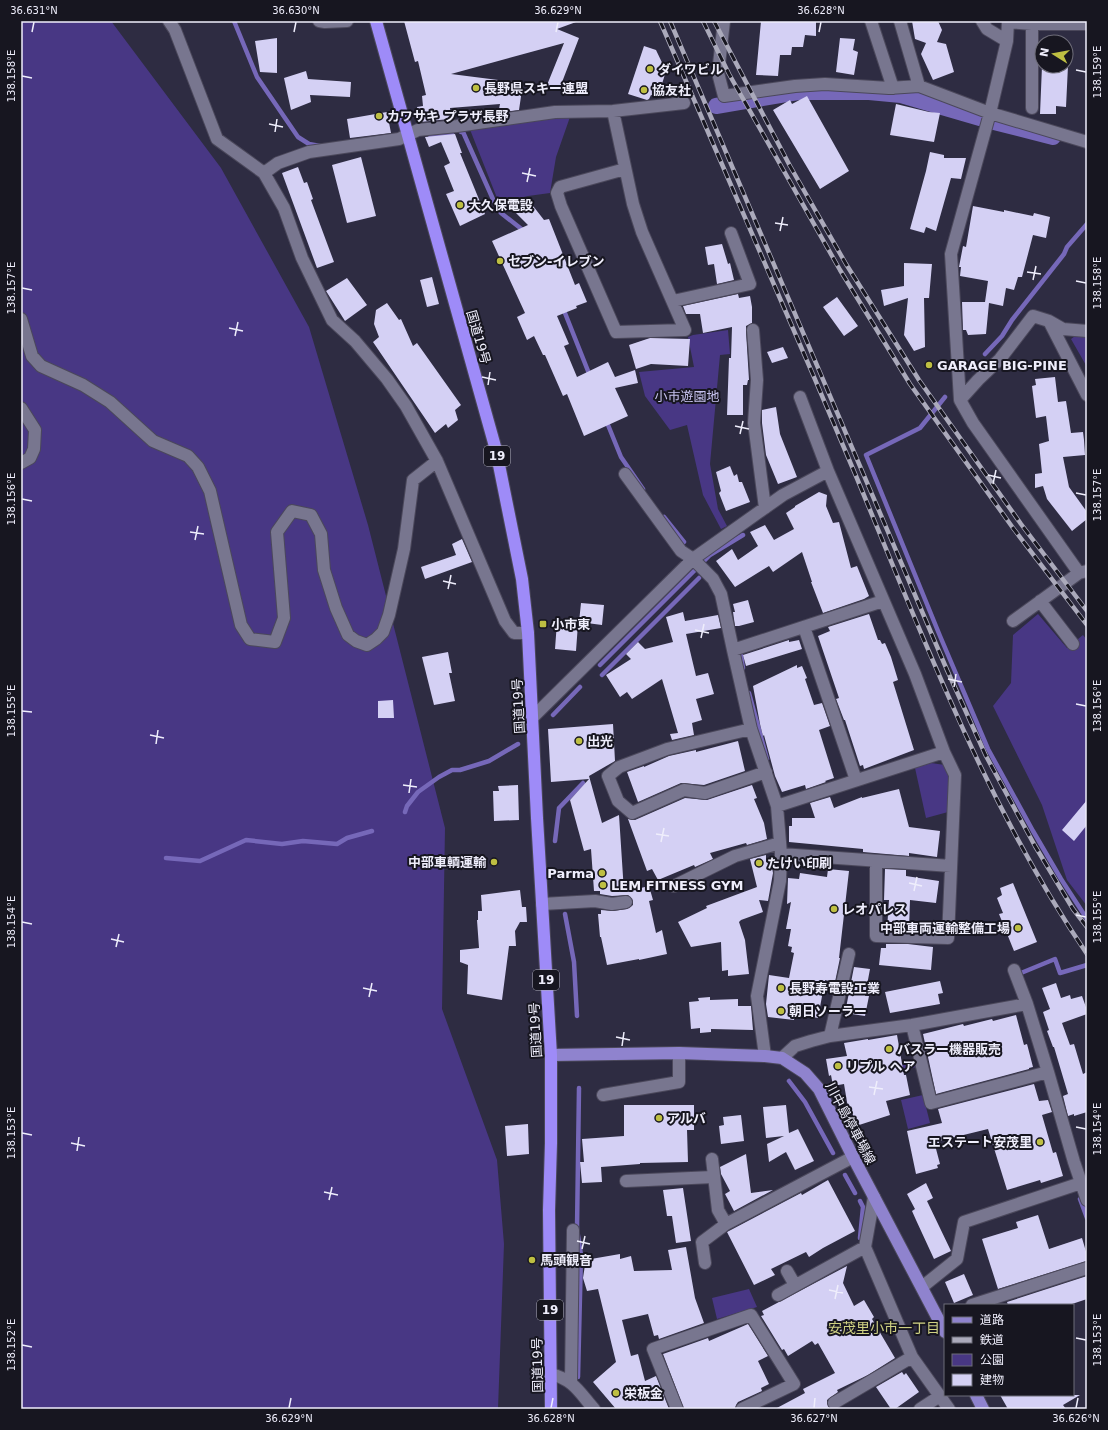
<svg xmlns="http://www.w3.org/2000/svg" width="1108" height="1430" viewBox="0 0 1108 1430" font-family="'DejaVu Sans','Noto Sans JP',sans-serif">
	<rect width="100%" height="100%" fill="#2e2c42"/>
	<path fill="#483784" d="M21,21H111L221,168L309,327L368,525L445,828L442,1009L497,1160L504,1244L498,1409H21Z
		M570,117L556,157L550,193L528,196L499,203L469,127Z
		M728,330L730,354L720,355L710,464L718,509L727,526L721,529L703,495L687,425L670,430L645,396L639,372L694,367L688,337L693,335Z
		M1078,334L1087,335V367L1071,339Z
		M1038,614L1067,648L1083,635L1087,640V906L1067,880L1042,805L993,706L1011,683L1013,635Z
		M931,763L945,765L951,778L948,812L926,818L915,768Z
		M915,1062L917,1067L882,1074L881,1069Z
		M923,1095L930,1123L908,1129L901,1100Z
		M749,1289L757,1307L717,1319L712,1298Z"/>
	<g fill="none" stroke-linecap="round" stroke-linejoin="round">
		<path stroke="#7668b9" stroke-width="4.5" d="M234,21L257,77L298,137L309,144L320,146
			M461,132H463L496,206L501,213L524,231
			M430,135L452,133
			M563,308L590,376
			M985,354L1002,336L1012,320L1064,254L1067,247L1087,224
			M945,397L920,428L866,455L940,636L988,749L1033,831L1061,879L1087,919
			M606,420L621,457L643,489
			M664,517L684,542
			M741,655L743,668
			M600,665L710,555L743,535
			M602,675L699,578
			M749,693L767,759
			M553,715L580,687
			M405,812L407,806L418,792L439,777L452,770H460L489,761L518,744
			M555,841L559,808L583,783
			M166,858L200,861L246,840L282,844L303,841L337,844L347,838L372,831
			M565,914L574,962L577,1016
			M1021,973L1055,959L1060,973L1087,965
			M789,1081L805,1102L833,1153
			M845,1175L855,1193
			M1080,1199L1087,1218
			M860,1201L863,1207L860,1238
			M578,1377L581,1255L577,1229L579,1088"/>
		<path stroke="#7668b9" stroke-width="16" d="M716,106L798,92H869L901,95L980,118
			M994,122L1053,137"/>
	</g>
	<path fill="#d4d0f4" d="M404,21H576V22L557,29L579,38L559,90L547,85L564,43L451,74L523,83L519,110L511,111L499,109L500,104L450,108L451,116L448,117L449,119L420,122L417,107L423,106L422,96L426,95L418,61L415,62Z
		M761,21H816V36L805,35L803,47H792L791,55H780L778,76L756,75Z
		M912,21H938L942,30L937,42L946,44L954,72L933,80L921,54L926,43L915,39Z
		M277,38V73L260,72L255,41Z
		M840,38L855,39L853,50L858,52L854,75L836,72Z
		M644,46L656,50L666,71L658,97L651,95L649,99L647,100L628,94Z
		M1042,66H1068L1066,107L1056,106V114H1040Z
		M306,71L308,79L351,82L350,97L310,95L311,102L291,110L284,78Z
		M807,96L849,171L820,189L773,110L790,100L792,104Z
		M896,104L929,112L940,113L934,142L890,135Z
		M387,112L391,133L350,138L347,119Z
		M455,134L462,153H460L485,214L460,226L446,194L454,191L444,166L450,163L441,142L429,147L425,137Z
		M930,152L944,155V158H966L961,179L951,178L936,231L926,227L924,233L910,229L926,171Z
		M361,157L376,216L347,223L332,165Z
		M298,167L304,183L307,182L313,199L311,200L334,262L317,268L282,173Z
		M521,198L530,202L544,220L549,219L575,285L579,283L587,302L576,306L577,308L557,316L569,344L564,346L577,377L608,362L615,377L635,370L638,383L615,388L628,416L584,436L567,394L563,396L545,355H543L534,336L527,340L517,317L525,313L492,241L528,225L516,213Z
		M973,206L1004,212V210L1033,216L1034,213L1050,217L1046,238L1033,235L1022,277H1018L1014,290L1006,288L1003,306L989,303L986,334L968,335L966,330H963L962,302H985L988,281L960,276L961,267H959L963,246L966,247Z
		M722,244L728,264L730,263L734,280L717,284L714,264L708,265L705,247Z
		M904,263L932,264L929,298H924L925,347L914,351L904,335L908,298L884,306L881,290L904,286Z
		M432,277L439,304L427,307L420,280Z
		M347,278L367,305L345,321L326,291Z
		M738,294L739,298L750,296L752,307V323L746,326V331L749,380H748L747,385H743V415H727L729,358H731L732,327L703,333L700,314H686L683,306Z
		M837,297L858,326L844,336L823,307Z
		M387,303L399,320L401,319L413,346L417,343L461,405L455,410L458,420L448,428L446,424L435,433L373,342L379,337L374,324L376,310Z
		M650,338L690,339L688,366L651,364L636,369L629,345Z
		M783,347L788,358L772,363L767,352Z
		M1055,377L1058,402L1066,401L1071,433L1083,432L1084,440L1085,455L1063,457L1069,487L1087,512V519L1072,531L1047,499L1043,486L1035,488V474L1042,473L1039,444L1049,441L1046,416L1036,418L1032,386L1036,385L1035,379Z
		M776,407L780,434L797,477L778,484L766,455L762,423V410Z
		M730,466L734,476L737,474L739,482H742L750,502L726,511L719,493L721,491L716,472Z
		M819,492L827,495L826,506L833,523L839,522L851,568L857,566L869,596L864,599L823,613L811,582H812L802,552L773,572L769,566L735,587L716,561L732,549L738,560L758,546L750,532L765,525L774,540L794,529L786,513L795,507V506Z
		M462,539L472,562L425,579L421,567L456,555L452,544Z
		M748,600L754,622L739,626H735L733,612H735L733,604Z
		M581,603L604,605L602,625L579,622Z
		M683,612L685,621L718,615L721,628L686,634L696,676L708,673L714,694L696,699L702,720L692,723L694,735L672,740L670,734L678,733L662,679L632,699L627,692L620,697L606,675L631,659L626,654L638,642L645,649L673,642L666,617Z
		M869,614L878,640H880L882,644L885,643L891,657L898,680L893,682L914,750L864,769L863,765L860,766L845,720H844L836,699L839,698L818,636L830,631L828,627Z
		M557,622L578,624L576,651L555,649Z
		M789,640V642L799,640L802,649L746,666L743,655Z
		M448,652L452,673H449L455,701L434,705L422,657Z
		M797,665V668L802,666L807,678L805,679L814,705L822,703L830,726L819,730L834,778L825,781L826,782L806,789L805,785L782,792L775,776L764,735L763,736L760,724L753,686Z
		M393,700L394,718H378V701Z
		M613,724L615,761L589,776L602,823L619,815L624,892L649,886L653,900L649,901L656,933L662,930L667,954L639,960V959L607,965L601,937H600L598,914H601V910L613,911L627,909L633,905V901L628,895L612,896L600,894V891H594L591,849L584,851L570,800L589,779L551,782L548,729Z
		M738,741L745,771L704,785L681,783L638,802L627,772L644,766V767L669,756L696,750V752Z
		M518,785L519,820L494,821L493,791H499L498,786Z
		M752,785L757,798L754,799L764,823L767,839L747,845L746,843L710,853L713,859L695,867L694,865L658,880L652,869L647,871L628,819L635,820L685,798L707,800Z
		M899,789L909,827L940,831L937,857L909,853V856L863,852V849L789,842V826H792V818H815L810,803L830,797L834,808L862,797V798Z
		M1087,800V825L1074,841L1062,830Z
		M766,855V862H771L773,873L768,901L759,900L763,912L741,920L739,922L745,940L749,974L728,976V970L722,971L721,942L691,947L678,922L707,908L706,906L757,887L750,859Z
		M828,869L849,871L839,958H840L835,982L825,980L818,1018L795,1014L794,1020L768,1017L766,1004L769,975L789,978L794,953L791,952L792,947L788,946L791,929H786L791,902L787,904L788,878L799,879L800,873L827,877Z
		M885,869L906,870V876L939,881L936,903L910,900L909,929H887L889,900H884Z
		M1013,883L1037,942L1014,951L999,914L1003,913L997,898L1002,895L1000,888Z
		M520,890L522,907H526L527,922H520L515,931L516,946H509L502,1000L467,994L468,965L460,962V950L479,948L477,920H478V911H482L481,895Z
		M886,944H908L933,947L931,970L879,965L881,948H886Z
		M854,967L870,969L865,996H869L865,1016L845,1013Z
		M940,981L943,993L938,994L940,1004L890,1013L885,992Z
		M1056,983L1061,998L1070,995L1071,999L1082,996L1087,1010V1014L1062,1023L1070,1045L1074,1044L1083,1074L1087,1072V1112L1074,1116V1114L1068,1116L1063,1096L1068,1094L1054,1047H1053L1047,1031L1049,1030L1043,1012L1050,1009L1042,988Z
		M710,997V1000L738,999V1006H751L753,1030L711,1029V1032L700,1033V1028L691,1029L689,1002L699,1001L698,998Z
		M1016,1015L1024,1045L1027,1044L1033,1067L1029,1068V1069L936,1094L923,1034L963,1024L964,1026L992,1019L993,1021Z
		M897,1035L904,1075H906L910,1095L886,1101L890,1115L856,1126L851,1108H848L844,1084L833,1086L831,1075L829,1076L826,1059L847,1056L844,1043L868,1039V1040Z
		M1034,1084L1039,1101L1048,1100L1052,1112L1042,1115L1053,1153L1056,1152L1063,1176L1041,1183L1040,1180L1007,1190L988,1129L939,1141V1144L935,1145L940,1164L937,1165L938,1168L916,1174L907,1131L942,1123L938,1109Z
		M624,1105H694V1130H687L688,1162L640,1163V1164L601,1167L602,1182L582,1183L580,1162H584L582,1139L624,1136Z
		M786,1105L789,1133L798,1129L814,1161L795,1170L786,1152L769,1162L767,1144L784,1136L766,1138L763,1107Z
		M741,1115L744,1141L721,1144L719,1126L724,1125L723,1117Z
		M528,1124L529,1154L507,1156L505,1126Z
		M746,1154L751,1193L773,1190L734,1211L725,1194L730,1191L721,1174L720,1167Z
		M828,1180L855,1231L823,1248L809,1257L806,1252L771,1269L775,1275L754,1285L727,1232L801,1193L802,1195Z
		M926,1183L933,1198L927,1201L951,1251L934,1259L916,1220L912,1211L915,1209L907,1194Z
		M683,1188L691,1241L676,1243L672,1216H667L663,1190Z
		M1038,1215L1049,1249L1082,1238L1087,1255V1261L998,1289L982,1239L1018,1228L1016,1222Z
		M686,1247L695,1298L704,1323L659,1339L658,1335L654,1336L648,1314L622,1320L631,1356L638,1354L645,1381L656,1376L669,1409H616L593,1382L616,1362L598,1289L587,1291L583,1278L585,1265L592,1263L591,1259L620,1254V1259L631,1256L634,1271L672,1270L668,1250Z
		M847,1266L843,1283L854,1306L864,1300L874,1317L872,1319L895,1358L868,1375L837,1390L838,1392L827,1400V1403L830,1409H775L805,1393L803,1389L835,1373L818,1343L815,1345L812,1341L788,1356L784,1349L782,1350L761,1316L764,1315L762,1311Z
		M964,1274L973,1295L954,1303L945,1282Z
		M1087,1276V1299L1069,1305H1008L1007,1302Z
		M748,1324L768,1356L758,1361L769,1384L761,1388L762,1391L738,1402L736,1405L735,1409H684L663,1354L708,1338L709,1341Z
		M902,1372L904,1375L906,1373L919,1392L895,1409H891L876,1387Z
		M1000,1395H1080L1063,1405L1066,1409H1008Z"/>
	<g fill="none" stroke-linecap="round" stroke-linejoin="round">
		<g stroke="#4b485b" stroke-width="14">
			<path id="minor" d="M169,21L175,30L217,139L264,173L284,208L302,258L332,320L355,341L387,379L406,406L437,461L505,621L514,633H528
				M319,21L325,22L347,21
				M724,21L718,73L724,96L795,86L825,84L889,88L919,86L990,113L1087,142
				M871,21L893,88
				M900,21L919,86
				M982,21L987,29L1007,41
				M1008,21L1007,41L990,113L951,254L960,400L973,423L1079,573L1087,571
				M1008,22L1032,24H1087
				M1032,108V24
				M613,111L633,204L642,232L685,330L616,332L561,206L557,193L560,187L625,169
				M264,173L278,163L309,152L399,139L418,130L457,126L555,112L613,111L684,103
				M673,301L750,284L731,233
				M21,319L32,356L41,366L83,385L110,402L153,441L188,456L198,467L210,491L241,625L250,639L275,642L284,618L277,532L292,511L311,515L321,534L324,570L336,608L348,635L356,641L367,645L376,639L383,632L389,615L404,549L413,480L437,461
				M1049,321L1087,395
				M753,330L757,380L754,423L765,508
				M800,397L828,471L915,674L944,752L955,775L948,938L876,936V861
				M960,400L978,380L1000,359L1033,316L1049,321L1063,329L1087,331
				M21,408L35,430L34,449L30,458L21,463
				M625,474L681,551L693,559L713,579L721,594L733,650L751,729L777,806L781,854L780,881L757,996L765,1056
				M1040,601L1073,644
				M1013,621L1079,573
				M804,627L856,780
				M733,650L883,601
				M532,718L693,559L783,495L828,471
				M751,729L667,749L619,767L608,776L618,801L632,813L684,790L705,793L766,772
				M777,806L944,752
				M781,854L951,866
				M674,886L735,856L780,843
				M542,904L595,901L612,904L626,902
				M1014,970L1027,1004L1048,1072L1074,1162L1087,1200
				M912,1025L931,1103L1048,1072
				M830,1036L849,954
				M782,1058L795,1046L811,1041L830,1036L912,1025L1027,1004
				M603,1095L679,1082V1053
				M712,1159L718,1210L726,1224L853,1157
				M626,1181L713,1177
				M874,1197L865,1247L912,1357L949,1409
				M705,1263L702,1242L726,1224
				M787,1271L795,1285
				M922,1287L957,1259L964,1222L1081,1183
				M778,1295L865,1247
				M972,1305L1087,1268
				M551,1374C574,1380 579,1392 594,1409
				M571,1382L573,1230
				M834,1403L912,1357
				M677,1409L653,1349L751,1315L794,1384L742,1409
				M920,1409L940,1396"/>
		</g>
		<g stroke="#4b485b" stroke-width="14">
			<path id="major" d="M551,1055L679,1053L765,1056L782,1058L805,1073L819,1089L853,1157L945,1332
				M976,1395L983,1409"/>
		</g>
		<g stroke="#4b485b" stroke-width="14">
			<path id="highway" d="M376,21L496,450L522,579L528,633L537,818L551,1055V1143L549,1210L551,1409"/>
		</g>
		<use href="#minor" stroke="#78768f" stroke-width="12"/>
		<use href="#major" stroke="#8f83ce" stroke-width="12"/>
		<use href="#highway" stroke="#9e8bf8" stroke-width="12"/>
		<g stroke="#abaabb" stroke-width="4.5">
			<path id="rail" d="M660,21C702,117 743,214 785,310C809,365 833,421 856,476C924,640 987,807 1087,954
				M670,21L947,670L986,756L1035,846L1073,909L1087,927
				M703,21L729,74L840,270L910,384L1013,528L1087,625
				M714,21L790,166L846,264L919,380L1021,524L1087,611"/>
		</g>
		<use href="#rail" stroke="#171620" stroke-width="3" stroke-dasharray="9" stroke-linecap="butt"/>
	</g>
	<path fill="none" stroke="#efeefc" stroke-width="1.5" d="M32,32L34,22M294,32L296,22M556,32L558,22M819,32L821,22M1076,70L1086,72M22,76L32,78M269,124L283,127M275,132L277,119M522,173L536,176M527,182L530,168M775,223L788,225M780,231L783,217M1027,272L1041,274M1033,280L1036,266M1076,281L1086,283M22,288L32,290M229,328L243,331M235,336L238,322M482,377L496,380M488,385L490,372M735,426L749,429M740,434L743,421M988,475L1001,478M993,484L996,470M1076,493L1086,495M22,499L32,501M190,532L204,534M195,540L198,526M443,581L456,584M448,589L451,575M695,630L709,633M701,638L704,624M948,679L962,682M954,687L956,674M1076,704L1086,706M22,711L32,712M150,735L164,738M156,744L158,730M403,785L417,787M409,793L411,779M656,834L669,836M661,842L664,828M909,883L922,886M914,891L917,877M1076,915L1086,917M22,922L32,924M111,939L124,942M116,947L119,934M363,988L377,991M369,997L372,983M616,1037L630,1040M622,1046L624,1032M869,1087L883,1089M874,1095L877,1081M1076,1127L1086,1129M22,1133L32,1135M71,1143L85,1146M77,1151L79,1137M324,1192L338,1195M329,1200L332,1187M577,1241L590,1244M582,1249L585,1236M829,1290L843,1293M835,1299L838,1285M1076,1338L1086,1340M22,1345L32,1347M289,1408L291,1398M551,1408L553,1398M814,1408L815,1398M1076,1408L1078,1398"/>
	<g fill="#bebf42" stroke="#171620" stroke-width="1.5">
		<circle cx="650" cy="69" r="4"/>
		<circle cx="476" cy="88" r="4"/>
		<circle cx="644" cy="90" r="4"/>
		<circle cx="379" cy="116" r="4"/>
		<circle cx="460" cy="205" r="4"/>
		<circle cx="500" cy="261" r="4"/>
		<circle cx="929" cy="365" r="4"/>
		<rect x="539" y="620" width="8" height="8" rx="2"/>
		<circle cx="579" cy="741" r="4"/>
		<circle cx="494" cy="862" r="4"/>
		<circle cx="759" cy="863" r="4"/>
		<circle cx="602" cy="873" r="4"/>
		<circle cx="603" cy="885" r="4"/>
		<circle cx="834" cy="909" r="4"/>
		<circle cx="1018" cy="928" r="4"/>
		<circle cx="781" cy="988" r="4"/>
		<circle cx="781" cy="1011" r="4"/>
		<circle cx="889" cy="1049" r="4"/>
		<circle cx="838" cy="1066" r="4"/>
		<circle cx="659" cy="1118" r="4"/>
		<circle cx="1040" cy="1142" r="4"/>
		<circle cx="532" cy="1260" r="4"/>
		<circle cx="616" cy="1393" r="4"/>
	</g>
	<g text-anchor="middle" stroke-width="4" stroke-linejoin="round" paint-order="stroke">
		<g fill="#171620" stroke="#aeadba" stroke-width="1">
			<rect x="484" y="446" width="26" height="20" rx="3"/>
			<rect x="533" y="970" width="26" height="20" rx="3"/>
			<rect x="537" y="1300" width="26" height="20" rx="3"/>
		</g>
		<g font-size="12" font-weight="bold" fill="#efeefc">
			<text x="497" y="460">19</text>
			<text x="546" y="984">19</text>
			<text x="550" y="1314">19</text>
		</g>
		<g font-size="13" font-weight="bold" fill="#efeefc" stroke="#171620" text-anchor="start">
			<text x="658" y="74">ダイワビル</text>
			<text x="484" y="93">長野県スキー連盟</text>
			<text x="652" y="95">協友社</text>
			<text x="387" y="121">カワサキ プラザ長野</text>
			<text x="468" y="210">大久保電設</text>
			<text x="508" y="266">セブン-イレブン</text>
			<text x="937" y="370">GARAGE BIG-PINE</text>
			<text x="551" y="629">小市東</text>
			<text x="587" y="746">出光</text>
			<text x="486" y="867" text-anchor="end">中部車輌運輸</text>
			<text x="767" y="868">たけい印刷</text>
			<text x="594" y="878" text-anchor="end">Parma</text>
			<text x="611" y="890">LEM FITNESS GYM</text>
			<text x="842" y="914">レオパレス</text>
			<text x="1010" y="933" text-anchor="end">中部車両運輸整備工場</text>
			<text x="789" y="993">長野寿電設工業</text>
			<text x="789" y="1016">朝日ソーラー</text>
			<text x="897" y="1054">バスラー機器販売</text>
			<text x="846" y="1071">リプル ヘア</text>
			<text x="667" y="1123">アルバ</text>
			<text x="1032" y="1147" text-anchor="end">エステート安茂里</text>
			<text x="540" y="1265">馬頭観音</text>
			<text x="624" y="1398">栄板金</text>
		</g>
		<g font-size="13" fill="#efeefc" stroke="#171620">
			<text transform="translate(479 337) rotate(74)" y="5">国道19号</text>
			<text transform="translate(518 706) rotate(-93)" y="5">国道19号</text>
			<text transform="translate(535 1030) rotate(-93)" y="5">国道19号</text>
			<text transform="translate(851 1123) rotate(62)" y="5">川中島停車場線</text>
			<text transform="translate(537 1365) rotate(-91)" y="5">国道19号</text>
		</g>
		<g font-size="13" fill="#c6c2ee" stroke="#171620">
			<text x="687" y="401">小市遊園地</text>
		</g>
		<g font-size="14" fill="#cfd183" stroke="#171620">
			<text x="884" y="1333">安茂里小市一丁目</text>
		</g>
	</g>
	<rect width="1108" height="1430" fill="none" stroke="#171620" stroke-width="44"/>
	<rect x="944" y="1304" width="130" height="92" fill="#171620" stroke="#6d6c78"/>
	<rect x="952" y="1317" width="20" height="6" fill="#8f83ce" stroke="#6d6c78"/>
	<text x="980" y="1324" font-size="12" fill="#efeefc">道路</text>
	<rect x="952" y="1337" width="20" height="6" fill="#abaabb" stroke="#6d6c78"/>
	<text x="980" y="1344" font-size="12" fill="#efeefc">鉄道</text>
	<rect x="952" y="1354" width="20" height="12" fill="#483784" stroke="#6d6c78"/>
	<text x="980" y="1364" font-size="12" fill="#efeefc">公園</text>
	<rect x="952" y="1374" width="20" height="12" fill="#d4d0f4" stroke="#6d6c78"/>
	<text x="980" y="1384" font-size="12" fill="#efeefc">建物</text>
	<g transform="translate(1054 54) rotate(281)"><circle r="19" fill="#171620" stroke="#6d6c78"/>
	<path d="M0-3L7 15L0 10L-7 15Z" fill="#bebf42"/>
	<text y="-6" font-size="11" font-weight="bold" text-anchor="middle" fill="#efeefc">N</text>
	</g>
	<rect x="22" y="22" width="1064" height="1386" fill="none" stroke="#efeefc" stroke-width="1.5"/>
	<g font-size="10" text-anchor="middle" fill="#efeefc">
		<text x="34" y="14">36.631°N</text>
		<text x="296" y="14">36.630°N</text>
		<text x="558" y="14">36.629°N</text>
		<text x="821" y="14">36.628°N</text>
		<text transform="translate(1097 72) rotate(-90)" y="4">138.159°E</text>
		<text transform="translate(11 76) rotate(-90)" y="4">138.158°E</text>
		<text transform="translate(1097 283) rotate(-90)" y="4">138.158°E</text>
		<text transform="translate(11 288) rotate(-90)" y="4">138.157°E</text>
		<text transform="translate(1097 495) rotate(-90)" y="4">138.157°E</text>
		<text transform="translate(11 499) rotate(-90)" y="4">138.156°E</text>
		<text transform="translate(1097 706) rotate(-90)" y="4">138.156°E</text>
		<text transform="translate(11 711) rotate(-90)" y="4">138.155°E</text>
		<text transform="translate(1097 917) rotate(-90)" y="4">138.155°E</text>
		<text transform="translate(11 922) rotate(-90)" y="4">138.154°E</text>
		<text transform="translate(1097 1129) rotate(-90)" y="4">138.154°E</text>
		<text transform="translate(11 1133) rotate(-90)" y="4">138.153°E</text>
		<text transform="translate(1097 1340) rotate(-90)" y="4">138.153°E</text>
		<text transform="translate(11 1345) rotate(-90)" y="4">138.152°E</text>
		<text x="289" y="1422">36.629°N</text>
		<text x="551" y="1422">36.628°N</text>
		<text x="814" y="1422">36.627°N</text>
		<text x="1076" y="1422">36.626°N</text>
	</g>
</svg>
